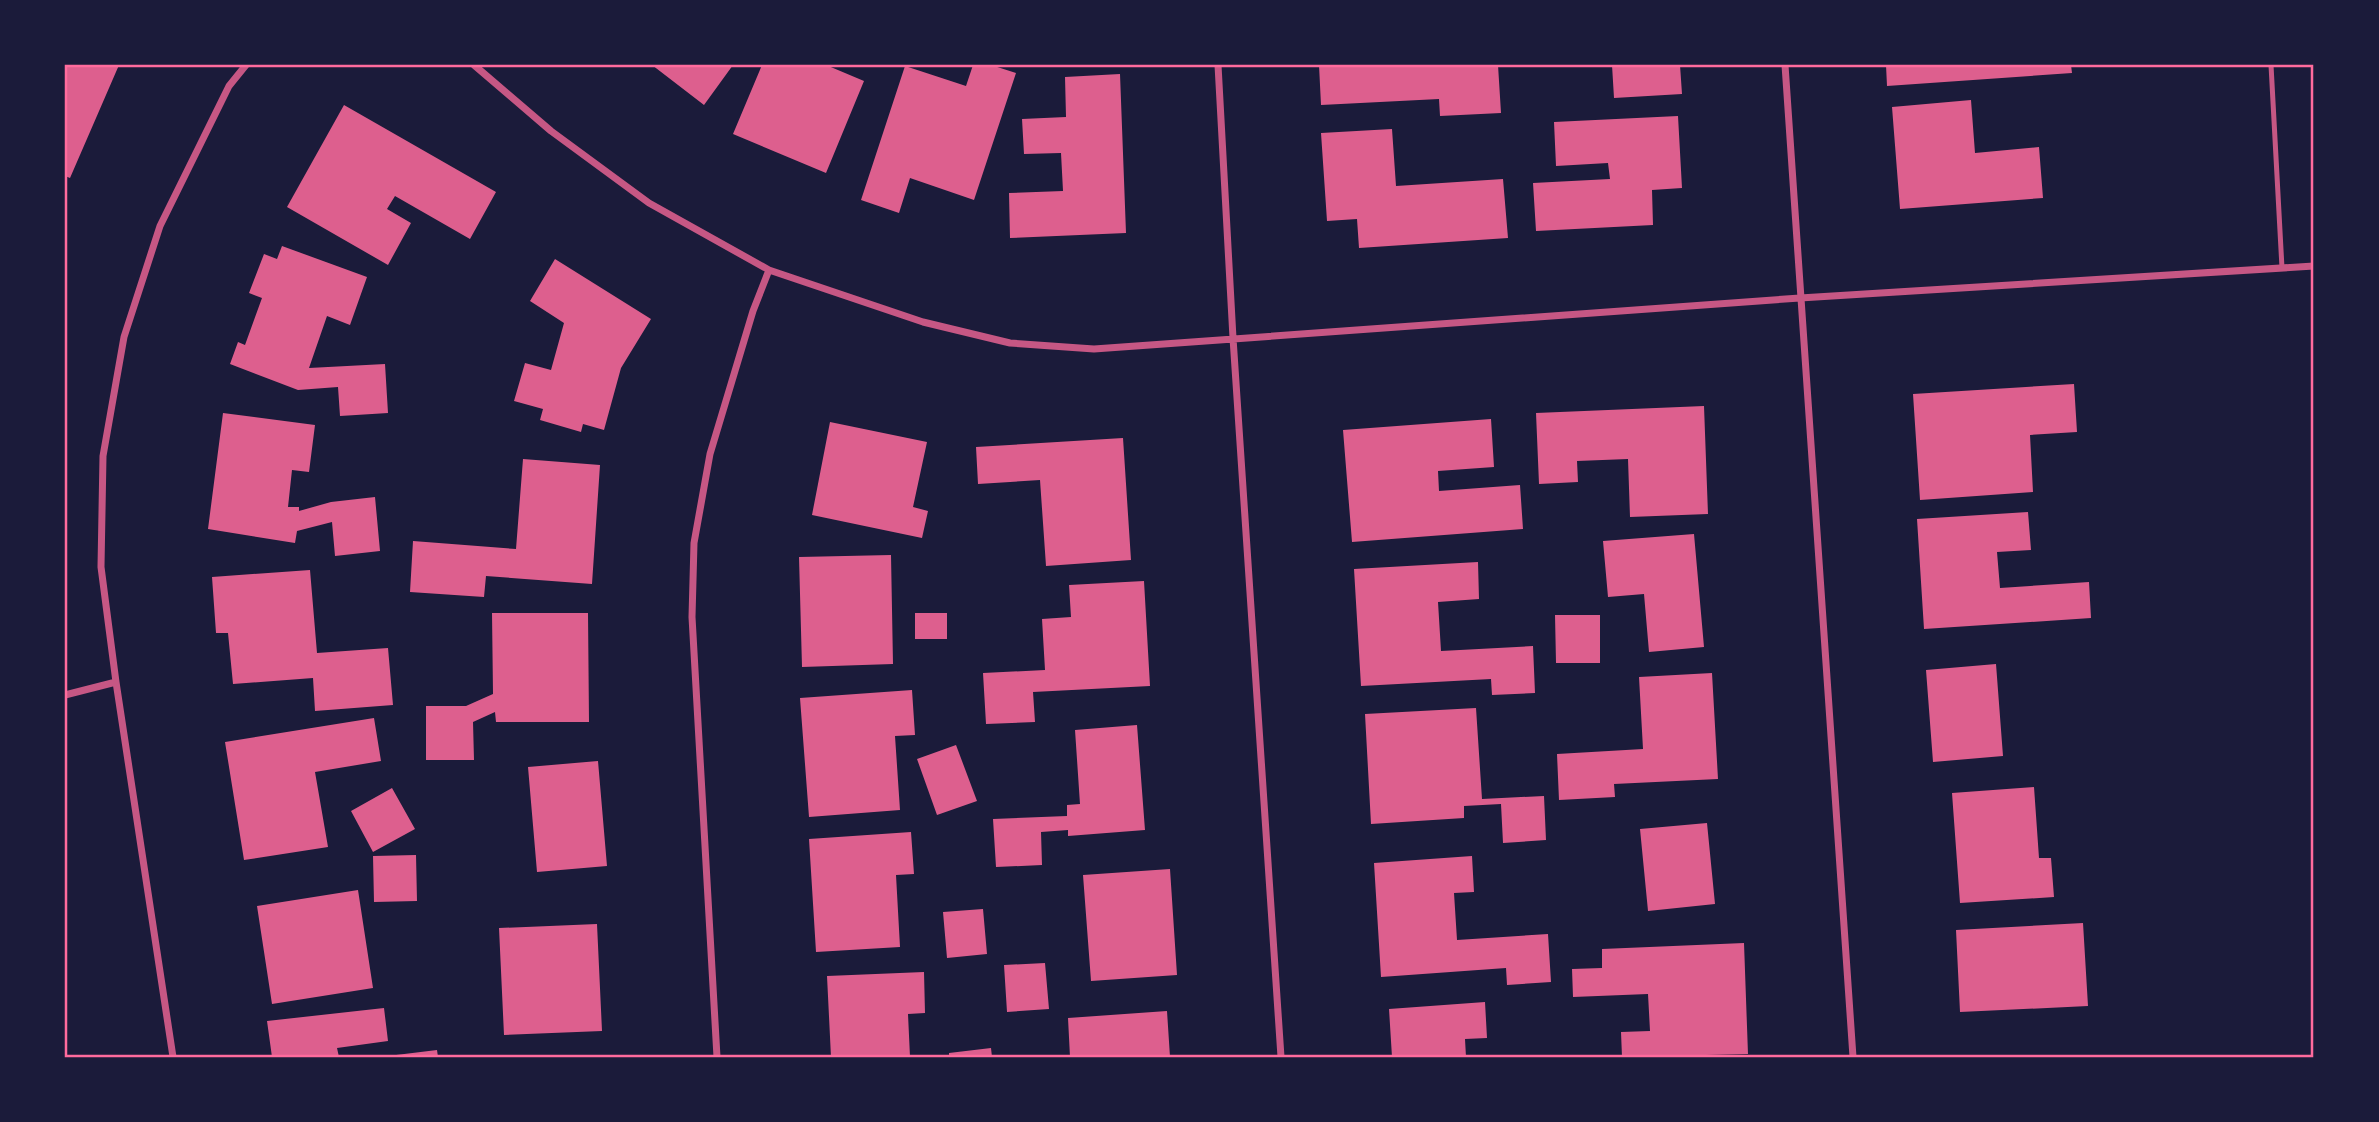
<svg xmlns="http://www.w3.org/2000/svg" width="2379" height="1122" viewBox="0 0 2379 1122" font-family="Overpass,sans-serif">
  <style>
    .building { fill: #dd5f8e }
    .lines { fill: none; stroke-linecap: round; stroke-linejoin: round }
    .service { stroke: #c65784; stroke-width: 5 }
    .minor { stroke: #c65784; stroke-width: 7 }
    .neatline { fill: none; stroke: #ff6b9d; stroke-width: 2.5 }
  </style>
  <rect width="100%" height="100%" fill="#1b1b3a"/>
  <path class="building" d="M65,65H119L70,178L65,176Z
    M652,65H733L704,105Z
    M762,65H826L864,81L826,173L733,134Z
    M973,65H991L1016,73L974,200L910,178L899,213L861,200L905,66L966,86Z
    M1319,65H1498L1501,113L1440,116L1439,99L1321,105Z
    M1612,65H1680L1682,94L1614,98Z
    M1886,65H2071L2072,73L1887,86Z
    M1120,74L1126,233L1010,238L1009,193L1063,191L1061,153L1024,154L1022,119L1066,117L1065,77Z
    M1971,100L1975,153L2039,147L2043,198L1900,209L1892,107Z
    M344,105L496,192L470,239L395,196L387,209L411,223L388,265L287,207Z
    M1678,116L1682,188L1652,190L1653,225L1536,231L1533,183L1610,179L1608,163L1556,166L1554,122Z
    M1392,129L1396,186L1503,179L1508,238L1359,248L1357,219L1327,221L1321,133Z
    M282,246L367,277L350,325L327,316L309,368L385,364L388,413L340,416L338,387L298,390L230,364L238,342L245,345L262,298L249,293L264,254L277,259Z
    M555,259L651,319L621,368L604,430L583,424L581,432L540,420L543,409L514,401L525,363L551,370L564,323L530,301Z
    M2074,384L2077,432L2030,435L2033,492L1920,500L1913,394Z
    M1704,406L1708,514L1630,517L1628,459L1577,461L1578,482L1539,484L1536,413Z
    M223,413L315,425L309,472L292,470L288,507H299V511L331,502L375,497L380,551L335,556L332,522L297,531L295,543L208,529Z
    M1491,419L1494,467L1438,471L1439,491L1520,485L1523,529L1352,542L1343,430Z
    M830,422L927,442L913,507L928,511L922,538L812,515Z
    M1123,438L1131,560L1046,566L1040,480L978,484L976,447Z
    M523,459L600,465L592,584L486,576L484,597L410,592L413,541L516,549Z
    M2028,512L2031,550L1997,552L2000,588L2089,582L2091,618L1924,629L1917,519Z
    M1694,534L1704,647L1649,652L1644,594L1608,597L1603,541Z
    M891,555L893,664L802,667L799,557Z
    M1478,562L1479,599L1438,602L1441,651L1533,646L1535,693L1492,695L1491,679L1361,686L1354,569Z
    M310,570L317,653L388,648L393,705L315,711L313,678L233,684L228,633H216L212,577Z
    M1144,581L1150,686L1033,692L1035,722L986,724L983,673L1045,670L1042,619L1071,617L1069,585Z
    M492,613H588L589,722H496L495,712L473,722L474,760H426V706H466L493,694Z
    M915,613H947V639H915Z
    M1555,615H1600V663H1556Z
    M1996,664L2003,756L1933,762L1926,670Z
    M1712,673L1718,779L1614,784L1615,797L1559,800L1557,754L1643,749L1639,677Z
    M912,690L915,735L895,736L900,810L809,817L800,698Z
    M1476,708L1482,799L1544,796L1546,840L1503,843L1501,804L1464,806V818L1371,824L1365,714Z
    M374,718L381,761L315,772L328,847L244,860L225,742Z
    M1137,725L1145,830L1068,836V830L1041,832L1042,865L996,867L993,819L1067,816V805L1080,804L1075,730Z
    M956,745L977,801L937,815L917,759Z
    M598,761L607,866L537,872L528,767Z
    M2034,787L2039,858H2051L2054,897L1960,903L1952,793Z
    M392,788L415,829L373,852L351,811Z
    M1707,823L1715,904L1648,911L1640,829Z
    M911,832L914,874L896,875L900,947L816,952L809,839Z
    M416,855L417,901L374,902L373,856Z
    M1472,856L1474,892L1454,893L1457,940L1548,934L1551,982L1507,985L1506,968L1381,977L1374,863Z
    M1170,869L1177,975L1091,981L1083,875Z
    M358,890L373,988L272,1004L257,906Z
    M983,909L987,954L947,958L943,912Z
    M2083,923L2088,1006L1960,1012L1956,930Z
    M597,924L602,1031L504,1035L499,928Z
    M1744,943L1748,1054L1622,1057L1621,1032L1650,1031L1648,994L1573,997L1572,969L1602,968V949Z
    M1045,963L1049,1009L1007,1012L1004,965Z
    M924,972L925,1013L908,1014L910,1057H831L827,976Z
    M1485,1002L1487,1038L1465,1039L1466,1057H1392L1389,1009Z
    M384,1008L388,1041L337,1048L339,1057H272L267,1021Z
    M1167,1011L1170,1057H1070L1068,1018Z
    M991,1048L992,1057H949V1053Z
    M437,1050L438,1057H396V1055Z"/>
  <g class="lines">
    <path class="service" d="M2271,65L2282,268"/>
    <path class="minor" d="M474,65L551,131L649,203L769,270L923,322L1010,343L1094,349L1800,298L2314,266
      M1218,65L1233,338L1281,1057
      M1785,65L1853,1057
      M65,695L116,682
      M173,1057L116,682L101,567L103,456L124,337L160,226L229,86L246,65
      M717,1057L692,617L694,543L710,454L753,311L769,270"/>
  </g>
  <rect width="2379" height="1122" fill="none" stroke="#1b1b3a" stroke-width="133"/>
  <rect x="66" y="66" width="2246" height="990" class="neatline"/>
</svg>
